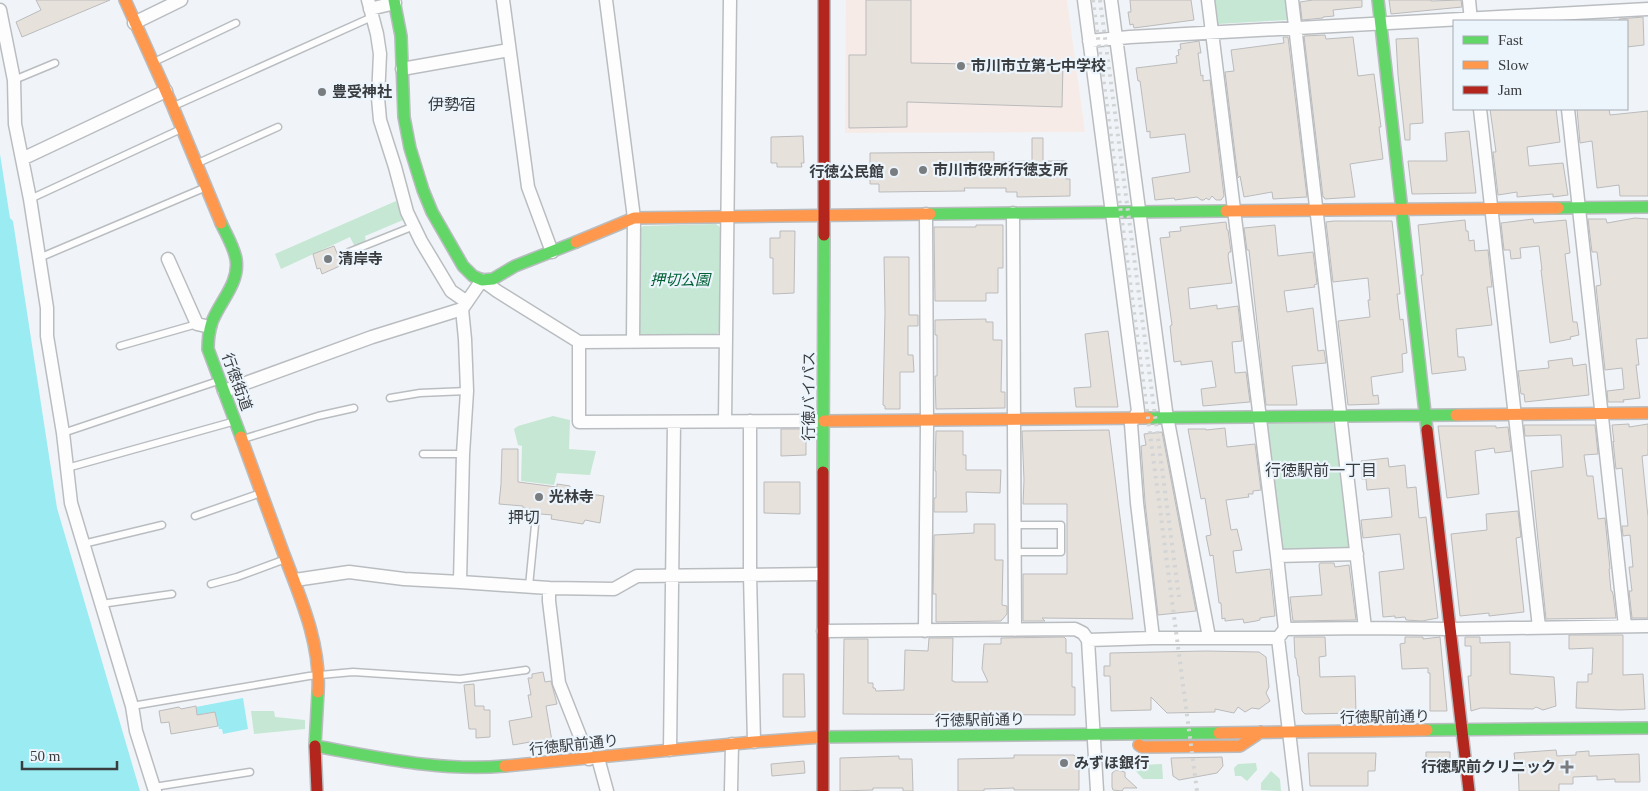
<svg xmlns="http://www.w3.org/2000/svg" width="1648" height="791" viewBox="0 0 1648 791" font-family="'Times New Roman','Noto Sans JP',serif">
  <style>
    .education { fill: #f6ebe6 }
    .green { fill: #c5e7d3 }
    .water { fill: #9aebf2 }
    .building { fill: #e7e1dc; stroke: #bbbbbc }
    .lines { fill: none; stroke-linecap: round; stroke-linejoin: round }
    .lane-casing { stroke: #babdc0; stroke-width: 9 }
    .street-casing { stroke: #babdc0; stroke-width: 15 }
    .fast-casing { stroke: #babdc0; stroke-width: 14 }
    .slow-casing { stroke: #babdc0; stroke-width: 14 }
    .jam-casing { stroke: #babdc0; stroke-width: 14 }
    .lane { stroke: #fdfdfe; stroke-width: 6 }
    .street { stroke: #fdfdfe; stroke-width: 12 }
    .fast { stroke: #63d668; stroke-width: 11 }
    .slow { stroke: #ff974d; stroke-width: 11 }
    .jam { stroke: #b3261e; stroke-width: 11 }
    .rail { stroke: #d2d4d5; stroke-width: 4; stroke-dasharray: 2.5 5; stroke-linecap: butt }
    .poi-dot { fill: #7a7d80; stroke: #ecf4fc; stroke-width: 2 }
    .labels { text-anchor: middle; stroke-width: 4.5; stroke-linejoin: round; paint-order: stroke }
    .poi-label { font-size: 15px; font-weight: bold; fill: #3a3d40; stroke: #ecf4fc; text-anchor: start }
    .park-label { font-size: 15px; font-style: italic; fill: #006034; stroke: #ecf4fc }
    .street-label { font-size: 15px; fill: #3a3d40; stroke: #ecf4fc }
    .neighbourhood-label { font-size: 16px; fill: #3a3d40; stroke: #ecf4fc }
  </style>
  <rect width="100%" height="100%" fill="#f0f4f8"/>
  <path class="education" d="M846,0H1067L1085,132L845,133Z"/>
  <path class="green" d="M1214,0H1286L1288,19L1286,20L1218,24L1216,23Z
    M396,201L403,220L365,236L366,243L355,247L350,237L281,269L275,254Z
    M716,224L721,228L720,330L716,336L642,337L638,331L639,230L643,226Z
    M553,416L570,420L569,449L596,451L590,475L557,473L554,485L521,481L522,446L518,445L514,429L518,426Z
    M1269,423H1332L1337,427L1351,546L1346,551H1285L1280,548L1266,427Z
    M251,711H274L275,717L305,720V729L254,734Z
    M1256,763L1257,770L1247,781L1241,776H1235L1234,768L1238,764Z
    M1162,764L1163,779H1143L1135,770L1140,765Z
    M1271,771L1280,779L1281,791L1261,790V783Z"/>
  <path class="water" d="M0,154L10,218L13,221L57,508L140,791H0Z
    M243,698L248,729L223,734L222,729H219L215,712L202,714L203,718L198,719L196,707Z"/>
  <path class="building" d="M36,0H110L22,37L16,22L41,10Z
    M866,0H911V63L972,64L973,61L1063,63L1062,107L907,102V127L849,128V55H866Z
    M1130,0H1191L1194,20L1134,28L1133,24L1130,25L1128,12H1131Z
    M1313,0H1362V7L1333,10L1334,16L1323,17V18L1302,20L1300,2Z
    M1389,0H1431V1L1461,0L1462,7L1391,14Z
    M1643,17L1644,45L1627,47V21H1619V19Z
    M1325,35L1326,39L1353,37L1358,76L1374,74L1381,127H1379L1383,159L1350,164L1355,197L1325,199L1324,197H1323L1304,36Z
    M1283,37H1288L1307,197L1273,199L1272,192L1244,197L1240,176L1238,178L1225,72L1234,71L1231,50L1284,43Z
    M1418,38L1423,123L1410,124V140H1405L1398,75L1396,39Z
    M1199,41L1201,53H1198L1201,76L1203,75V81L1210,80L1224,196L1221,200H1216L1212,196L1209,200L1206,198L1204,200H1201L1197,197L1175,200L1174,198L1155,200L1152,178L1190,172L1185,134L1150,138V131L1147,132L1140,81H1138L1136,68L1177,63L1176,56L1179,55L1178,50L1181,49L1180,44Z
    M1490,109H1556L1560,142L1527,147L1529,166L1563,163L1568,195L1553,197V194L1517,197V192L1498,195L1493,152H1496Z
    M1577,109H1609L1610,115L1648,111V196H1620L1619,185L1597,188L1592,141L1580,143Z
    M1469,131L1476,193L1412,194L1408,161H1447L1445,133Z
    M803,136L804,163H801L802,167H777V163H771V137Z
    M1032,138H1043V161H1066V179H1070V196L1017,197V192H1006V188H964L965,191L879,192V184H870V153L994,152V162L1032,161Z
    M1635,218L1648,219V338L1636,339L1639,365H1636L1640,398L1623,400L1624,402H1608L1607,391L1624,389L1622,368L1605,370L1596,286L1601,285L1597,252H1592L1588,219H1606L1607,223Z
    M1533,219L1534,223L1566,220L1570,253L1565,254L1573,322H1577L1579,335L1570,337L1571,339L1550,343L1541,270H1542L1539,246L1520,248L1521,258L1511,259L1510,250H1504L1501,223Z
    M1465,220L1466,231H1468L1469,241L1474,240L1475,251L1488,250L1492,287H1487L1492,325L1456,329L1458,357H1464L1466,370L1432,374L1421,275H1423L1418,225Z
    M1334,221H1392L1400,294H1397L1400,320L1403,319L1407,353L1402,354L1403,372L1371,377L1373,396L1378,395L1379,404L1348,405L1338,321L1370,317L1368,300H1370L1368,278L1333,282L1326,222Z
    M1226,222L1227,230H1228L1231,252H1229L1228,256L1232,283L1188,288L1190,309L1217,305V309L1238,306L1242,341L1232,342L1235,373L1246,372L1250,402L1203,406L1201,389L1216,387L1212,361L1181,365V361L1174,362L1170,326L1172,325L1160,238L1170,237L1169,232L1181,231L1180,227Z
    M976,225H1003V268H998V293H986V301H935L934,227H976Z
    M1275,225L1278,256L1313,252L1317,284L1314,285L1315,287L1284,291L1287,312L1313,308L1318,351L1324,350L1326,363L1292,366L1297,405H1266L1249,250H1247L1244,228Z
    M780,231H795L794,293L773,294V258H770V238H780Z
    M334,246L342,265L322,274L320,268L317,269L313,254Z
    M884,257H909V315H918V326H908V355H913L914,372H900V409H885V406L883,405L885,312Z
    M986,319V322H993V340H1002L1001,392H1005V408L936,409L935,376H937V335H935V320Z
    M1108,331L1118,407H1076L1074,388L1091,387L1085,334Z
    M1572,358L1573,366L1586,364L1589,395L1525,402L1524,394H1521L1518,371L1549,368L1548,361Z
    M1629,424V427L1648,424V455L1642,456L1648,517V618H1632L1629,591H1632L1629,567H1633L1630,535L1623,536L1622,526H1628L1622,468L1616,469L1613,441L1614,442L1612,425Z
    M1524,425H1595L1598,454L1584,455L1587,476H1593L1598,519L1605,518L1610,569H1609L1611,591H1612L1613,594L1616,618L1546,619L1531,471L1563,467L1561,435L1525,436Z
    M1438,426H1496V428L1508,427L1511,451L1495,453L1494,448L1475,451L1479,494L1447,498Z
    M1225,428L1227,447L1255,444L1261,490L1253,491V494H1248L1249,497L1226,500L1231,530L1237,529L1242,550L1233,551L1236,573L1270,569L1275,616L1260,618V620L1256,621L1244,623L1243,619L1225,621V618L1222,619L1221,603H1219L1213,555L1210,556L1206,536L1211,535L1205,498L1201,499L1188,429H1206V430Z
    M781,429H806V455L781,456Z
    M1109,430L1133,619L1042,618L1045,621H1023V574H1067V504H1023L1024,480L1022,431Z
    M936,431H963V455H966V470H1001L1000,493L966,492L967,512H934V498H936V471H935Z
    M1162,432L1196,611L1158,615L1145,502L1141,446L1146,445L1144,434Z
    M502,449H518V482L557,487V484L570,486L568,499L589,502L590,494L604,496L600,523L585,520L583,524L551,519L552,515L541,514L537,510L531,512V509L523,508V506L499,504L501,484Z
    M1388,458L1389,467L1405,465L1407,488L1416,487L1419,518L1426,517L1438,618L1422,621L1406,620L1405,617L1395,618V616L1383,617L1379,572L1404,569L1400,534L1363,538L1361,520L1392,517L1389,488L1367,490L1366,479H1362L1361,461Z
    M764,482H800V514L764,513Z
    M1518,511L1521,537L1516,538L1524,612L1489,616V613L1460,616L1451,534L1487,530L1486,514Z
    M974,524H995V560H1003L1002,605L1007,606V614L1001,621L936,622V594H933L934,535L974,533Z
    M1320,563H1334L1335,567L1349,565L1356,620L1293,621L1290,597L1322,595L1319,565Z
    M1569,635H1623V675L1643,674L1645,709L1620,710L1576,708L1577,682H1588V674H1592L1593,648L1569,649Z
    M1064,637L1066,639V653H1072V687H1075V715L843,714L844,639H868V683H873V688H875L876,691L904,690L905,650L928,651L929,638H953L952,681H954V682H988L982,669L984,644H1001V638Z
    M1294,637H1325L1326,656L1319,657L1320,677L1355,676L1356,713L1305,714L1302,711L1299,676H1298L1296,658H1295Z
    M1405,637H1423V639L1440,637L1447,711H1430V673H1428V668L1402,669L1400,644L1405,643Z
    M1465,637H1480V643L1510,642V674L1554,677L1556,706L1543,710L1536,707L1533,709L1481,708L1471,711L1468,676H1471V646H1465Z
    M1206,651L1259,652L1266,657L1269,687L1266,693L1270,701L1259,709L1252,708L1245,712L1238,707L1234,713L1215,709V712L1167,713L1151,697V710L1111,711L1110,676H1104V666H1110V653Z
    M543,672L545,682L551,681L557,704L546,706L552,741L537,744L536,741L513,745L509,721L532,717L528,695H531L528,678H532V674Z
    M783,674H804L805,717H783Z
    M474,684L475,706H484V710H490V737L476,738V729H469L464,685Z
    M196,706L197,715L215,712L218,726L171,734L169,722L161,723L159,711L179,707L181,709Z
    M1556,750L1557,756L1576,755V752L1589,751V756L1639,754L1640,782H1615V779L1597,780V776L1573,777V784H1559V791H1519L1518,762H1515L1514,753Z
    M1426,752H1450V767H1446V772H1431V767H1426Z
    M1308,753H1376L1375,771H1368V786H1310Z
    M1014,755H1074L1079,761V790H1014V788L984,789V791H958V759L1014,758Z
    M899,756V759H912L913,791H903V788H873V790L840,791V758Z
    M1222,757L1223,766L1217,773L1179,780L1173,776L1171,758Z
    M804,761L805,773L772,776L771,764Z
    M1116,770L1125,772V777L1137,788H1124L1122,791L1113,790L1112,787V773Z"/>
  <g class="lines">
    <g class="lane-casing">
      <path id="lane" d="M156,61L236,23
        M14,80L55,63
        M174,106L372,17
        M198,163L278,127
        M30,199L179,130
        M349,252L414,226
        M39,258L204,188
        M120,346L197,324
        M390,398L420,393L467,391
        M63,433L218,381
        M243,439L318,416L354,408
        M423,454H463
        M67,468L232,422
        M195,516L258,494
        M83,544L162,525
        M1014,552H1061V525H1014
        M211,584L237,577L283,560
        M529,586L536,515
        M101,604L172,594
        M132,706L309,676L353,672L460,679L526,670
        M154,787L250,772"/>
    </g>
    <g class="street-casing">
      <path id="street" d="M368,0L377,34L380,54L378,98L380,120L395,167L407,212L421,241L451,291L467,302
        M503,0L528,187L552,252
        M606,0L634,218L633,341
        M1084,0L1138,411L1131,424L1137,503L1153,638
        M1111,0L1166,411L1209,637
        M1208,0L1277,556L1285,629L1278,638
        M1292,0L1365,628
        M1469,0L1471,21
        M370,9L395,3
        M0,10L14,80L15,124L30,199L47,308V336L63,433L71,503L132,706L136,731L155,791
        M134,23L181,0
        M1089,41L1130,37L1648,9
        M402,69L509,50
        M1480,109L1539,627
        M1568,109L1625,626
        M22,159L166,91
        M1013,213L1015,630
        M168,259L197,324L210,327
        M462,309L465,339L467,391L463,454L460,582L549,588V601L559,683L589,759
        M579,342L726,341
        M224,391L372,337L462,309L482,280L497,291L579,342V422L824,421
        M725,421L730,0
        M750,421V575L754,742
        M1277,556L1357,554
        M295,580L349,572L404,579L460,582
        M549,588L614,589L637,576L822,574
        M1285,629L1365,628L1451,629L1648,626
        M823,631L1075,629L1083,633L1088,640
        M925,631L927,425L926,214
        M670,750L674,422
        M598,758L607,791
        M731,791L732,744
        M1097,791L1088,640L1153,638H1278L1296,791"/>
    </g>
    <g class="fast-casing">
      <path id="fast" d="M394,0L401,36L404,117L410,148L423,190L432,212L463,266L473,276L482,280L493,279L515,266L576,242
        M1378,0L1427,430
        M1558,208L1648,207
        M930,214L1226,211
        M221,223C226,234 234,247 236,259C240,283 220,301 212,322C209,331 208,340 208,349L241,437
        M1148,418L1456,415
        M823,472L824,235
        M318,692L315,746C377,757 441,772 505,766
        M1427,730L1648,728
        M822,737L1219,733"/>
    </g>
    <g class="slow-casing">
      <path id="slow" d="M125,0L173,107L221,223
        M1226,211L1558,208
        M576,242L634,218L930,214
        M1456,415L1648,413
        M824,421L1148,418
        M241,437C255,476 269,514 283,552C300,597 321,643 318,692
        M1219,733L1427,730
        M1139,745L1142,747L1240,746L1261,732
        M505,766L754,742L822,737"/>
    </g>
    <g class="jam-casing">
      <path id="jam" d="M824,235V0
        M1427,430L1469,791
        M315,746L317,791
        M823,791V472"/>
    </g>
    <use href="#lane" class="lane"/>
    <use href="#street" class="street"/>
    <use href="#fast" class="fast"/>
    <use href="#slow" class="slow"/>
    <use href="#jam" class="jam"/>
    <path class="rail" d="M1093,0L1197,791
      M1100,0L1179,597"/>
  </g>
  <g class="poi-dot">
    <circle cx="961" cy="66" r="5"/>
    <circle cx="322" cy="92" r="5"/>
    <circle cx="923" cy="170" r="5"/>
    <circle cx="894" cy="172" r="5"/>
    <circle cx="328" cy="259" r="5"/>
    <circle cx="539" cy="497" r="5"/>
    <circle cx="1064" cy="763" r="5"/>
    <path d="M1564.5 759.5h5v5h5v5h-5v5h-5v-5h-5v-5h5z"/>
  </g>
  <g class="labels">
    <g class="poi-label">
      <text x="971" y="71">市川市立第七中学校</text>
      <text x="332" y="97">豊受神社</text>
      <text x="933" y="175">市川市役所行徳支所</text>
      <text x="884" y="177" text-anchor="end">行徳公民館</text>
      <text x="338" y="264">清岸寺</text>
      <text x="549" y="502">光林寺</text>
      <text x="1074" y="768">みずほ銀行</text>
      <text x="1556" y="772" text-anchor="end">行徳駅前クリニック</text>
    </g>
    <g class="park-label">
      <text x="680" y="285">押切公園</text>
    </g>
    <g class="street-label">
      <text transform="translate(237 382) rotate(70)" y="5">行徳街道</text>
      <text transform="translate(809 396) rotate(-90)" y="5">行徳バイパス</text>
      <text transform="translate(1385 717) rotate(-1)" y="5">行徳駅前通り</text>
      <text transform="translate(980 720) rotate(-1)" y="5">行徳駅前通り</text>
      <text transform="translate(574 745) rotate(-6)" y="5">行徳駅前通り</text>
    </g>
    <g class="neighbourhood-label">
      <text x="452" y="110">伊勢宿</text>
      <text x="1321" y="476">行徳駅前一丁目</text>
      <text x="524" y="523">押切</text>
    </g>
  </g>
  <rect x="1453" y="20" width="175" height="90" fill="#ecf4fc" stroke="#a5abb1"/>
  <rect x="1463" y="36" width="25" height="8" fill="#63d668" stroke="#a5abb1"/>
  <text x="1498" y="45" font-size="15" fill="#3a3d40">Fast</text>
  <rect x="1463" y="61" width="25" height="8" fill="#ff974d" stroke="#a5abb1"/>
  <text x="1498" y="70" font-size="15" fill="#3a3d40">Slow</text>
  <rect x="1463" y="86" width="25" height="8" fill="#b3261e" stroke="#a5abb1"/>
  <text x="1498" y="95" font-size="15" fill="#3a3d40">Jam</text>
  <path d="M22 761v8h95v-8" fill="none" stroke="#3a3d40" stroke-width="2.5"/>
  <text x="30" y="761" font-size="15" fill="#3a3d40" stroke="#ecf4fc" stroke-width="4" paint-order="stroke">50 m</text>
</svg>
